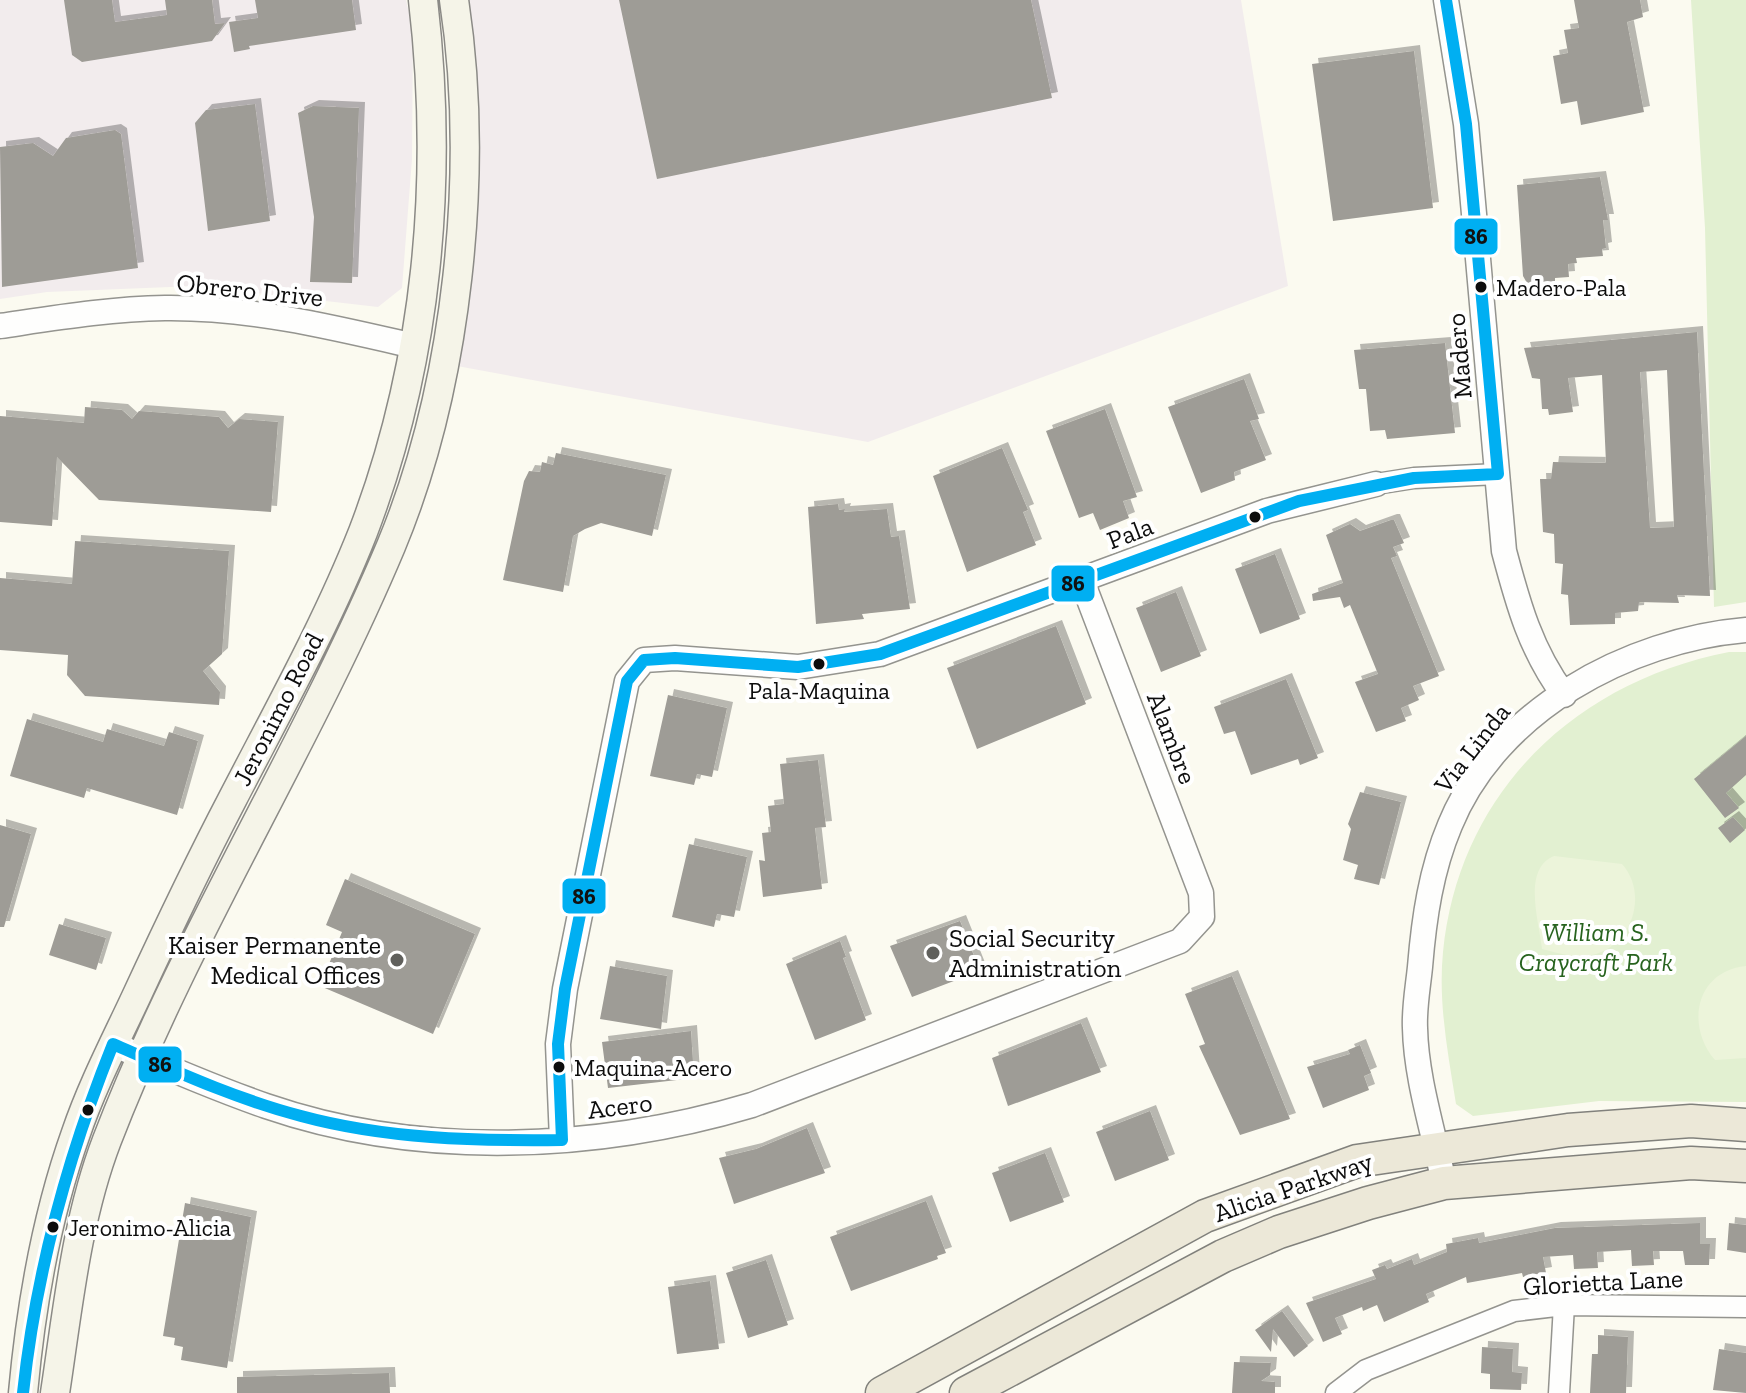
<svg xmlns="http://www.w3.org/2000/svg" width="1746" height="1393" viewBox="0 0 1746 1393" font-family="'Zilla Slab',serif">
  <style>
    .industrial { fill: #f2eced }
    .green { fill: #e2f0d1 }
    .pitch { fill: #ecf4da }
    .building { fill: #9e9c96; fill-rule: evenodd; filter: url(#shadow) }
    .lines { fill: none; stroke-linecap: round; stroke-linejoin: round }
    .minor-casing { stroke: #94948f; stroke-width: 23 }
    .tertiary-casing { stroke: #94948f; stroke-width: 27 }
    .secondary-casing { stroke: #8b8a86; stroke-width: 31 }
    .primary-casing { stroke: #81817c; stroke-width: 35 }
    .minor { stroke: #fefefd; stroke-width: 20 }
    .tertiary { stroke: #fefefd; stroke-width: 24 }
    .secondary { stroke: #f5f4e8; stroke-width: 28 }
    .primary { stroke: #ece8d8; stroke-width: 32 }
    .bus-1-casing { stroke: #fff; stroke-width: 18 }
    .bus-1 { stroke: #00aff2; stroke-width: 12 }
    .bus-dot { fill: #0d0d0d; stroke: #fff; stroke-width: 3 }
    .poi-dot { fill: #60605c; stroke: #fff; stroke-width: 3 }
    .labels { text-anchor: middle; stroke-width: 8; stroke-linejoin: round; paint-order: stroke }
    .bus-label { font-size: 24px; fill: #0d0d0d; stroke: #fff; text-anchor: start }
    .street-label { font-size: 26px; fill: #0d0d0d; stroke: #fff }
    .park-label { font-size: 26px; font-style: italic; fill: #27631e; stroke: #fff }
    .poi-label { font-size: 26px; fill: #0d0d0d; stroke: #fff; text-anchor: start }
    .line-badge { stroke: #fff; stroke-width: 3 }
    .pale-badge-label { font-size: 22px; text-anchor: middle; font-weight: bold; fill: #111 }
  </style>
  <defs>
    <filter id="shadow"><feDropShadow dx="6" dy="-6" stdDeviation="0" flood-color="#0004"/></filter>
  </defs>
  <rect width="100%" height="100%" fill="#fbfaf0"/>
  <path class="industrial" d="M0,0H406L413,30L412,159L402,288L378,307L195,286L47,292L0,299Z
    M468,0H1241L1288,286L868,442L457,366L474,263L479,110Z"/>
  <path class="green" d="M1691,0H1746V602L1714,607L1705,228Z
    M1729,652H1746V1102L1599,1101L1473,1116L1456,1104C1448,1053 1438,1003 1443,952C1459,792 1575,682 1729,652Z"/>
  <path class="pitch" d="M1554,856L1622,864C1649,894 1632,946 1592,955C1575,959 1559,953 1542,949C1539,921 1522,869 1554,856Z
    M1746,966V1058L1715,1060C1685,1025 1696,971 1746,966Z"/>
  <path class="building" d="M64,0H112L115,22L167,15L165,0H212L215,24L225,23L212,41L82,62L72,55Z
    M255,0H352L356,30L249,46L250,49L234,52L229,22L258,18Z
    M619,0H1031L1052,98L657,179Z
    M1574,0H1640L1643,17L1627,22L1644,112L1581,125L1577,101L1561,104L1553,56L1568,53L1564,30L1579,28Z
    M1414,51L1433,208L1333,221L1312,64Z
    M255,104L270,221L208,231L195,123L206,110Z
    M313,106L359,108L352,283L310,282L314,217L298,113Z
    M115,130L121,134L138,268L2,287L0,147L33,143L53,156L66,138Z
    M1600,177L1608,220H1603L1606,248L1602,249L1603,256L1576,258L1577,263L1568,264L1569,277L1555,278V282L1527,283L1523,276L1517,185Z
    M1697,332L1710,596L1677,595L1679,603L1639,602L1638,611L1615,613V624L1570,625L1568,595L1561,594L1563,564L1555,563L1554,534L1543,532L1540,479H1551L1553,462L1606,463L1602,375L1568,378L1573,412L1549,415L1548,409H1542L1540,379L1532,378L1524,348ZM1667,370L1674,527L1650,528L1640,372Z
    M1445,343L1455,433L1387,439L1385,430L1370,431L1366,389H1359L1354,350Z
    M1244,379L1259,419L1250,421L1266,460L1234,472L1235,480L1201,493L1168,407Z
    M85,407L122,410L132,419L139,411L219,417L228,428L239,419L278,422L271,512L99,500L57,457L52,526L0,522V416L84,423Z
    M1105,409L1137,497L1123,501L1129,518L1100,530L1093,513L1079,518L1046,431Z
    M1002,448L1028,510L1023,512L1036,545L967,572L933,476Z
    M556,453L666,475L652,536L601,523L585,529L573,536L563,592L503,580L524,481L529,471L540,472L542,462L553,465Z
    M838,504L839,510L845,509L844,512L887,509L891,537L899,536L910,609L862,614L864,619L816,624L808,507Z
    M1391,520H1394L1404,543L1393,547L1397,556L1391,558L1439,676L1413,686L1419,700L1401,708L1406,721L1376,732L1355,682L1378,674L1350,605L1344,608L1340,597L1313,601L1312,594L1343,583L1326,535L1350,524L1360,531Z
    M75,541L229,551L222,654L203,671L220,692L219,705L85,696L67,675L68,655L0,650V578L72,584Z
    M1275,554L1300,619L1260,634L1235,569Z
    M1176,592L1201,656L1161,672L1136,608Z
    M1056,626L1086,704L977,749L947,668Z
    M1286,679L1318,758L1300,765L1298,759L1251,775L1235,731L1224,734L1214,707Z
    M668,695L727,708L712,777L697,774L694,785L650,776Z
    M27,719L103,742L107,729L164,746L169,732L198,741L177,815L87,788L84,798L10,776Z
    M1746,736V775L1726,793L1739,808L1725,818L1694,779Z
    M818,760L826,827L815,828L822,889L763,897L759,860L765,861L762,833L771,832L768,806L784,804L780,764Z
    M1360,792L1401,802L1379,885L1354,879L1358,865L1343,860L1351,829L1348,824Z
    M1733,817L1745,830L1730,843L1718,828Z
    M0,825L31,834L4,927H0Z
    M689,844L747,857L734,917L717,914L714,927L672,917Z
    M345,879L475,934L433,1034L320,986L342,932L326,925Z
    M960,921L980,971L912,997L890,946Z
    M59,924L106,938L96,970L49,955Z
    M840,941L846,957L843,958L866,1020L815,1040L786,964Z
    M610,966L667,976L661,1029L600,1019Z
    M1232,976L1290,1119L1240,1135L1199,1046L1205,1044L1185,994Z
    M1081,1023L1101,1072L1008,1106L992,1058Z
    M691,1031L694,1078L608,1088L602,1042Z
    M1360,1045L1371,1073L1364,1076L1369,1090L1323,1108L1307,1067L1350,1054L1348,1050Z
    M1150,1111L1169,1160L1115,1181L1096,1132Z
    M807,1128L825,1173L734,1204L719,1158L756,1149Z
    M1045,1153L1064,1202L1010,1222L992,1173Z
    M926,1201L946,1253L937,1256L938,1259L851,1291L830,1237Z
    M185,1203L251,1217L227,1368L181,1360L183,1347L174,1345L175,1338L163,1336Z
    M1700,1223V1244H1710L1709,1265H1685L1683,1251H1653L1654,1265L1632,1266L1631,1250L1597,1252L1598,1268L1574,1269L1573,1255L1543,1257L1546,1273L1523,1277L1522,1273L1467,1283L1466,1277L1426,1294L1429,1302L1384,1322L1377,1305L1363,1311L1362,1307L1335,1318L1342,1334L1323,1342L1306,1303L1376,1279L1372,1270L1385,1265L1387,1269L1412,1259L1414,1265L1447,1252L1446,1244L1478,1238L1479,1243L1555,1228Z
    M1729,1223L1746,1225V1253L1727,1250Z
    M766,1260L788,1325L748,1338L726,1273Z
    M710,1281L719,1349L677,1354L668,1287Z
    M1282,1311L1308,1346L1294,1357L1273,1329L1271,1352L1255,1330Z
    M1598,1335L1628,1337L1626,1393H1590L1592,1354H1598Z
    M1482,1347L1513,1349L1512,1372L1522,1373L1521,1390L1490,1389V1374L1481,1373Z
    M1719,1349L1746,1353V1393L1713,1390Z
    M1234,1362L1271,1363L1270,1375L1261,1381L1275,1382V1393H1232Z
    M389,1373L390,1393H237V1377Z"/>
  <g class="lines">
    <g class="minor-casing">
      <path id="minor" d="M1376,484L1414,478L1498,474
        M1336,1393L1366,1370L1514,1311L1564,1305L1746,1307
        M1559,1393L1564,1305"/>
    </g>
    <g class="tertiary-casing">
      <path id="tertiary" d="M1446,0L1466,124L1504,551C1518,604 1531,651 1564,695
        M0,326C55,318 109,309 165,308C249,307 332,327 414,346
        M113,1044C163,1066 214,1088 266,1106C420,1159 597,1151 752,1105L1180,941L1202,917L1201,893L1082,581
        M562,1140L558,1044L565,989L627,681L644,660L675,658L798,667L880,654L1267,511L1376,484
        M1444,1183C1434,1133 1416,1079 1415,1028C1414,1008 1418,987 1420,967C1424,918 1431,870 1450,825C1497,710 1628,640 1746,630"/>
    </g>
    <g class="secondary-casing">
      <path id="secondary" d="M23,1393C31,1305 46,1217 76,1133C92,1086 115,1042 136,997C167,930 199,863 233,798C278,711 327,623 363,532C428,362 444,179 423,0
        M55,1393C68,1308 76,1221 107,1140C186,935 306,748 391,546C458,385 480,171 454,0"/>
    </g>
    <g class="primary-casing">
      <path id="primary" d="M882,1393L1205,1216L1357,1161L1568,1130L1691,1121L1746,1125
        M966,1393L1223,1256L1279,1232L1368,1203L1444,1183L1691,1163L1746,1166"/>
    </g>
    <use href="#minor" class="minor"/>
    <use href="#tertiary" class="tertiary"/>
    <use href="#secondary" class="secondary"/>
    <use href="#primary" class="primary"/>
    <g class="bus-1-casing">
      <path id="bus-1" d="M1446,0L1466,124L1498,474
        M644,660L675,658L798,667L880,654L1299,501L1414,478L1498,474
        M562,1140L558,1044L565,989L627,681L644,660
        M23,1393C36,1271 67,1158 113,1044C175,1071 236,1099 301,1116C386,1139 475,1141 562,1140"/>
    </g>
    <use href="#bus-1" class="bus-1"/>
  </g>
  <g class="bus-dot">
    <circle cx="1481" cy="287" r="7"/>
    <circle cx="1255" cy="517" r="7"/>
    <circle cx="819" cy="664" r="7"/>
    <circle cx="559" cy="1067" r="7"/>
    <circle cx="88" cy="1110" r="7"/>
    <circle cx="53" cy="1227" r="7"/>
  </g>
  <g class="poi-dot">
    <circle cx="933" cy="953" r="8"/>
    <circle cx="397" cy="960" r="8"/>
  </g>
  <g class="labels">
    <g class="bus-label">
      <text x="1496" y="296">Madero-Pala</text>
      <text x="819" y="699" text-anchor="middle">Pala-Maquina</text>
      <text x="574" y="1076">Maquina-Acero</text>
      <text x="68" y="1236">Jeronimo-Alicia</text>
    </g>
    <g class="street-label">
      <text transform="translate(250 290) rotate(6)" y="9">Obrero Drive</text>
      <text transform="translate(1459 356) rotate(-95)" y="9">Madero</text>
      <text transform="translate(1130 533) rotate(-21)" y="9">Pala</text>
      <text transform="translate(278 709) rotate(-63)" y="9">Jeronimo Road</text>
      <text transform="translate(1172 738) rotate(69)" y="9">Alambre</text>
      <text transform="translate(1472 748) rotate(-52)" y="9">Via Linda</text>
      <text transform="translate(620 1106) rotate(-7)" y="9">Acero</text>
      <text transform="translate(1293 1187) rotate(-19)" y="9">Alicia Parkway</text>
      <text transform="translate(1603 1282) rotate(-3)" y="9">Glorietta Lane</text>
    </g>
    <g class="park-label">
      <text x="1596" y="941">William S.<tspan x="1596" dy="30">Craycraft Park</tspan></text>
    </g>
    <g class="poi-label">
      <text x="949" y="947">Social Security<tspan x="949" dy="30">Administration</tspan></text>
      <text x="381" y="954" text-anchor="end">Kaiser Permanente<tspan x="381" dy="30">Medical Offices</tspan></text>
    </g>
  </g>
  <g class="line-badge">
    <rect x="1453" y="217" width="46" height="39" rx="8" fill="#00aff2"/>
    <rect x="1050" y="564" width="46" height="39" rx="8" fill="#00aff2"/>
    <rect x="561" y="877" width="46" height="38" rx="8" fill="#00aff2"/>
    <rect x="137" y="1045" width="46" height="39" rx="8" fill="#00aff2"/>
  </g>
  <g class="pale-badge-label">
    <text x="1476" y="244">86</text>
    <text x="1073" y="591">86</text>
    <text x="584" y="904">86</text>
    <text x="160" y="1072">86</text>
  </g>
</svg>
